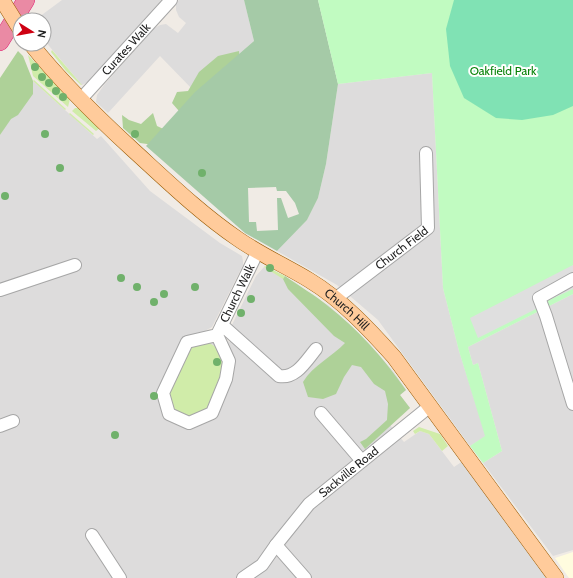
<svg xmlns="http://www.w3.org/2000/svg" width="573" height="578" viewBox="0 0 573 578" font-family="Cabin,sans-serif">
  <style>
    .residential { fill: #dddcdc }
    .education { fill: #fffcdf }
    .grass { fill: #d0eca9 }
    .forest { fill: #aed198 }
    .cemetery { fill: #a5caa7; fill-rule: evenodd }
    .park { fill: #c1fbc1 }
    .pitch { fill: #80e2b4 }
    .parking { fill: #dfdfdf }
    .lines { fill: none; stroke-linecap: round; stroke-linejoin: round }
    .minor-casing { stroke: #a6a6a6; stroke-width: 14 }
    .major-casing { stroke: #9a5a00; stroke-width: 16 }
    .highway-casing { stroke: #e11f72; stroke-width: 18 }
    .minor { stroke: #fff; stroke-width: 12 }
    .major { stroke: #ffcb9b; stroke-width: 15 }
    .highway { stroke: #ea8aa4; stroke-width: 17 }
    .major-bridge-casing { stroke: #9a5a00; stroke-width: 16; stroke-linecap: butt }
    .major-bridge { stroke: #ffcb9b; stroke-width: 15 }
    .tree { fill: #70b16b }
    .labels { text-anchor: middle; stroke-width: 4; stroke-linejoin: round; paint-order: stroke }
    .street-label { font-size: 12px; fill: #1f1f1f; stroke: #fff }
    .park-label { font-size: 12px; fill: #088208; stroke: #fff }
  </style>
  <rect width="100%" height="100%" fill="#f0ebe5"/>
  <path class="residential" d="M62,0H162L99,72L93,75L88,82L82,85L44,40V20H37L39,17Z
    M179,0H244L254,41L195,92L160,56L108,113L96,102L97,95L104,85L153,29L160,25L166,24L178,33L186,23L179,17L176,10V3Z
    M432,73L443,288L459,351L486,436L470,446L378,320L337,285L277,251L307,220L318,198L326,164L338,84Z
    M33,81L97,139L101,136L150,191L220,243L242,256L243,261V265L212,327L205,331L230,342L227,335L256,276L264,267L328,305L350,325L371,346L393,371L406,390L400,395L410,408L390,425L404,442L420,431L429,434L454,467L463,461L546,578H0V135Z
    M573,294V550L553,556L483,463L502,451L478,363L473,365L468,347Z"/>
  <path class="education" d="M573,552V578H569L555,558Z"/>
  <path class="grass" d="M52,50L82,85H81L66,71L51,52Z
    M28,55L70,99L68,107L33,76Z
    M34,80L66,109L65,110L33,81Z
    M75,108H79L100,128L96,131L72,111Z
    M70,113L94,134L93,135L69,114Z
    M265,266L285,276L283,279L264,267Z
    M206,341L219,349L225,369L206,412L192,418L172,408L168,390L189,345Z
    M419,427L440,434L448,446L442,451L429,434L420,431L415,434L413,431Z"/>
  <path class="forest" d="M18,51L23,56L33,81V94L18,115L11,119L0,135V78Z
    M239,51L240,69L161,146L140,143L123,128L122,115L129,120L141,124L153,113L157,126L172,133L185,118L172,103L177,92L188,91L199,72L218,56Z
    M285,276C299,286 315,295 328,306C358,329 384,359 406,390L400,395L410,408L365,449L360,442L366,439L387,420L388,404L385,391L374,384L361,367L352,365L344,377L336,394L323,399L308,397L303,382C313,365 332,357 345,343L334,336L288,289L283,279Z"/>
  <path class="cemetery" d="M244,0H318L338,84L326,164L318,198L307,220L277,251L245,233L146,146L195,92L254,41ZM276,187L277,191H286L295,203L299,214L288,218L281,198H277L278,230L257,231L256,222H249L248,188Z"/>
  <path class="park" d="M318,0H573V294L468,347L473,365L478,363L502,451L483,463L470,446L485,436L459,351L443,288L432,73L338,84Z"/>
  <path class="pitch" d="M454,0H573V106L553,115L522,120L496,118L464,98L450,66L446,29Z"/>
  <path class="parking" d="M573,265V289L547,301L548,303L478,338L470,318Z"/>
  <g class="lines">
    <g class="minor-casing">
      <g id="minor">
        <path id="s1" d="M81,99L171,0"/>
        <path d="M573,279L539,298L546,316L573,404"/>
        <path d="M0,290L75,265"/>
        <path id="s2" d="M335,299L428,228L426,153"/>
        <path d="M222,325L279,376C296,379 306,361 316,349"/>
        <path id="s3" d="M217,335L187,342L163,393L169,414L189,423L212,413L226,379L229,361L217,335L258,251"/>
        <path d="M321,413L362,461"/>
        <path d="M0,426L13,421"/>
        <path d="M92,535L120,578"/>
        <path d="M276,545L305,578"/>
        <path id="s4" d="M243,578L262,565L276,545L309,504L429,407"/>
      </g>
    </g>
    <g class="major-casing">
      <g id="major">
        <path id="s5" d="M31,44C61,82 96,116 132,149C166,180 200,213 238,239C261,255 286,266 309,280C342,300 369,329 394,357L556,578"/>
      </g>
    </g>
    <g class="highway-casing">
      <path id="highway" d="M0,42L26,0"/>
    </g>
    <use href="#minor" class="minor"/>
    <use href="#major" class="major"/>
    <use href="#highway" class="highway"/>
    <g class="major-bridge-casing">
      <path id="major-bridge" d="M2,0L20,29"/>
    </g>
    <use href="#major-bridge" class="major-bridge"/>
  </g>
  <g class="tree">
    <circle cx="35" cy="67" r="4"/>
    <circle cx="42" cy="77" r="4"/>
    <circle cx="49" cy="83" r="4"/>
    <circle cx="56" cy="91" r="4"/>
    <circle cx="63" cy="97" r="4"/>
    <circle cx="45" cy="134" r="4"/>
    <circle cx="135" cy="134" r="4"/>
    <circle cx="60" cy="168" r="4"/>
    <circle cx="202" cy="173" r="4"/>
    <circle cx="5" cy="196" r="4"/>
    <circle cx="270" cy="268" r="4"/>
    <circle cx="121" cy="278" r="4"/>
    <circle cx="137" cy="287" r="4"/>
    <circle cx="195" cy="287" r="4"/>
    <circle cx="164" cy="294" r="4"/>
    <circle cx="251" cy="299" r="4"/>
    <circle cx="154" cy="302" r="4"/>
    <circle cx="241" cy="313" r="4"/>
    <circle cx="217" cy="362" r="4"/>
    <circle cx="154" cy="396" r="4"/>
    <circle cx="115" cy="435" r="4"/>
  </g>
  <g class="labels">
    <g class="street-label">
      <text dy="4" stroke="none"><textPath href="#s1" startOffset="67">Curates Walk</textPath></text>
      <text dy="4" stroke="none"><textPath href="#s2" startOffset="84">Church Field</textPath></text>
      <text dy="4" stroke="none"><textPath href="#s3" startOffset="286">Church Walk</textPath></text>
      <text dy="4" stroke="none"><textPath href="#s5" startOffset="415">Church Hill</textPath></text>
      <text dy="4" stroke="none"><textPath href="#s4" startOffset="151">Sackville Road</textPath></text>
    </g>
    <g class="park-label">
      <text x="503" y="75">Oakfield Park</text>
    </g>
  </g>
  <g transform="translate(32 32) rotate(101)"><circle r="19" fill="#ffffff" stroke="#a5a5a5"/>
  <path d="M0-3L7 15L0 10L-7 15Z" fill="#ce0012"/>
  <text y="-6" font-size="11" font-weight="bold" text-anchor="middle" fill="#1f1f1f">N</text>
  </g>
</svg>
